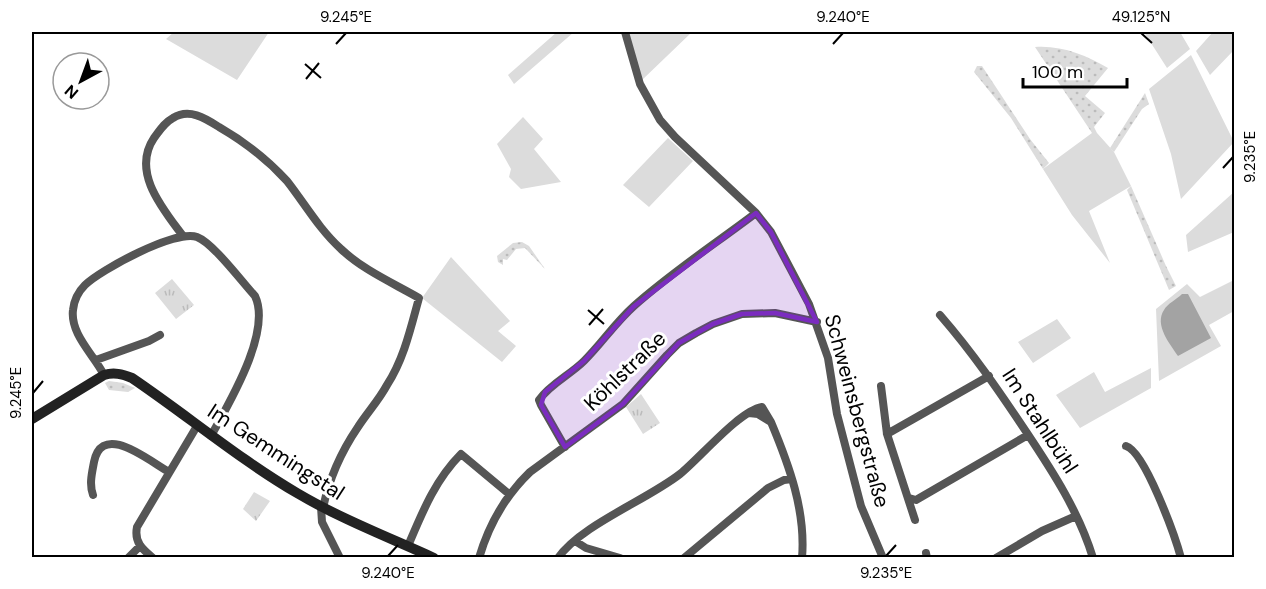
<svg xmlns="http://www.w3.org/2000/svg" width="1266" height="589" viewBox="0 0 1266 589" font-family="'DM Sans',sans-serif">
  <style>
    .grass { fill: url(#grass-dots) }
    .park { fill: url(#park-tufts) }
    .garden { fill: #dcdcdc }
    .water { fill: #a3a3a3 }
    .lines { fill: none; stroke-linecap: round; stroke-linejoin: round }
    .street { stroke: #555; stroke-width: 8 }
    .secondary { stroke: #222; stroke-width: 10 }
    .marked { fill: #7b2cbf; fill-opacity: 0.2; stroke: #7b2cbf; stroke-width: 4.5; stroke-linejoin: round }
    .ticks { fill: none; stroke: #000; stroke-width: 2 }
    .labels { text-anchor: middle; stroke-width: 6; stroke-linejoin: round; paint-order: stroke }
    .street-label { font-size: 21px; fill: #000; stroke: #fff }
    .neatline { fill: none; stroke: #000; stroke-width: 2 }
    .ticks-label { font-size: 15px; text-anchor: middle; fill: #000 }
  </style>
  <defs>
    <pattern id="grass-dots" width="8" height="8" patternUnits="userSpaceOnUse" patternTransform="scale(1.5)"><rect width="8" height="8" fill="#dcdcdc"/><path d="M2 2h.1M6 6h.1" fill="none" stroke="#bbb" stroke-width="1.8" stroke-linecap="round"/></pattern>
    <pattern id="park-tufts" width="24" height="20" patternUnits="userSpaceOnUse" patternTransform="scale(1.5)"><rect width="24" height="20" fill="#dcdcdc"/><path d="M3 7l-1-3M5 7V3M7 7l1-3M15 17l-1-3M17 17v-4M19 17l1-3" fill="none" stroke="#bbb"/></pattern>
  </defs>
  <rect width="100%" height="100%" fill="#fff"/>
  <path class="grass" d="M1035,47C1061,45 1086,55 1108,68L1085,96L1105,113L1094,127L1097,133H1092Z
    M977,66H982L1030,139L1049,163L1043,169L1011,118L974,72Z
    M1145,93L1149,104L1142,109L1114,152L1110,148Z
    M1131,186L1166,266L1176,286L1169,290L1127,190Z
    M522,242L529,246L545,269L525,248L516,249L507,260L503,259V265L498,262L497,256L513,243Z
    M109,381L123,383L135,388L128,392L109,390L105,383Z"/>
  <path class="park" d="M172,279L194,305L176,319L155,293Z
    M641,394L660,423L643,434L626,407Z
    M254,492L270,501L256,521L243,509Z"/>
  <path class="garden" d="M174,32H269L237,80L166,39Z
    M557,32H574L514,84L508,75Z
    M628,32H692L641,81Z
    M1144,32H1180L1190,49L1167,68Z
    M1213,32H1234V50L1210,75L1196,51Z
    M1191,55L1234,142L1181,199L1171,154L1149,89Z
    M523,117L543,139L534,149L561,182L521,189L509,177L511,169L497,144Z
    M1092,133H1097L1114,152L1131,186L1089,211L1110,263L1072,215L1043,169Z
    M668,138L693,161L649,207L623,185Z
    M1234,192V232L1188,252L1186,235Z
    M451,257L510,321L498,331L516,346L502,362L422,298Z
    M1234,280V311L1209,325L1221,346L1159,381L1156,309L1187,284L1200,297Z
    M1057,319L1071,338L1033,363L1018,342Z
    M1151,368V388L1080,428L1056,395L1094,372L1105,392Z"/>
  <path class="water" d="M1182,294H1188L1211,338L1178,356C1170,344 1154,325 1164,310C1167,304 1177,299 1182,294Z"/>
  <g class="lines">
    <path class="street" d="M625,32L640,84L660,120L675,137L756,213L771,232L809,304L828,358L837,414L861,506L883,558
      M183,236C163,209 131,172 154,138C160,130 164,123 173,118C189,108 205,118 219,127C245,142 267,159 287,181C305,204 319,229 341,249C363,270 393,283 419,298C411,327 404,359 387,385C379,400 367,413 358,427C341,452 329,479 323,508
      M940,315C973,353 999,391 1027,433C1053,472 1079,512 1093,558
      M96,360L149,341L160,335
      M104,375C94,355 70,334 73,310C74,300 78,292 85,285C100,270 176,229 197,237C213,243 242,282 255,296C272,332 229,403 211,436
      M881,386L887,434L915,520
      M771,422C789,465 806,511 802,558
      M887,434L989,376
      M1126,446C1145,452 1175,536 1181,558
      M565,447L541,405L539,400C550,384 570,375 584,361C602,343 615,323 634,306C672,272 715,244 756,213
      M93,495C89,484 92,473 94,462C102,421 149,461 169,472
      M909,498L916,500L1028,435
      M321,507L322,522L340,558
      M575,541L586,548L620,558
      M408,546C422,513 435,480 461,454L509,494
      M926,553L927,558
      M128,558L140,546
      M153,558C142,549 134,542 137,527L197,426
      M479,558C489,524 505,496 530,472L623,404L667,355L679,343L696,333L713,324L742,314L775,313L817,322
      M558,558C581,525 647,500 680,474C700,458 739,411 762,407L771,422L758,414L749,413
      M684,558L768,488L784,480L792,479
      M996,558L1042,531L1076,516"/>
    <path class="secondary" d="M32,419L104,375C114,372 122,374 132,378C188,416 239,459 297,493C341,519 388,537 434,558"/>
  </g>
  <path class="marked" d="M756,213L771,232L817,322L775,313L742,314L713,324L679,343L623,404L565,447L541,405L545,392L584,361L633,307Z"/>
  <path class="ticks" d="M1141,33L1152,43M336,44L346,33M833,44L843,33M305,64L321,78M306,79L319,63M1223,168L1233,157M588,310L604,324M589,325L603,309M33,393L43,381M388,556L398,545M886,556L896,545"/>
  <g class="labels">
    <g class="street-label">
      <text transform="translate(625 371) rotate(-44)" y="7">Köhlstraße</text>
      <text transform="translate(857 411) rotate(75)" y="7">Schweinsbergstraße</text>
      <text transform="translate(1040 421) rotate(57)" y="7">Im Stahlbühl</text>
      <text transform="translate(276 452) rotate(33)" y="7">Im Gemmingstal</text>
    </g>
  </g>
  <rect width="1266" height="589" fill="none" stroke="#ffffff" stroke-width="66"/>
  <g transform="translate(81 81) rotate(221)"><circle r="28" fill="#ffffff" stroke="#999999" stroke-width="1.5"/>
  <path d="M0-4.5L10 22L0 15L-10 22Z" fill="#000000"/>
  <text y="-9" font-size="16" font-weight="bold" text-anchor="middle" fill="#000000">N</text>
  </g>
  <path d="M1023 78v9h104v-9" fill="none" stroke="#000000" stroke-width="3"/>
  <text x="1032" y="78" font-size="18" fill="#000000" stroke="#ffffff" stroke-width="4.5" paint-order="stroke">100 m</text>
  <rect x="33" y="33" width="1200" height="523" class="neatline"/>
  <g class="ticks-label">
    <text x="346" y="22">9.245°E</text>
    <text x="843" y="22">9.240°E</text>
    <text x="1141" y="22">49.125°N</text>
    <text transform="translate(1250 157) rotate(-90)" y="5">9.235°E</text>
    <text transform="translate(16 393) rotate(-90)" y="5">9.245°E</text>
    <text x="388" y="578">9.240°E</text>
    <text x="886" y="578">9.235°E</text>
  </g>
</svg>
